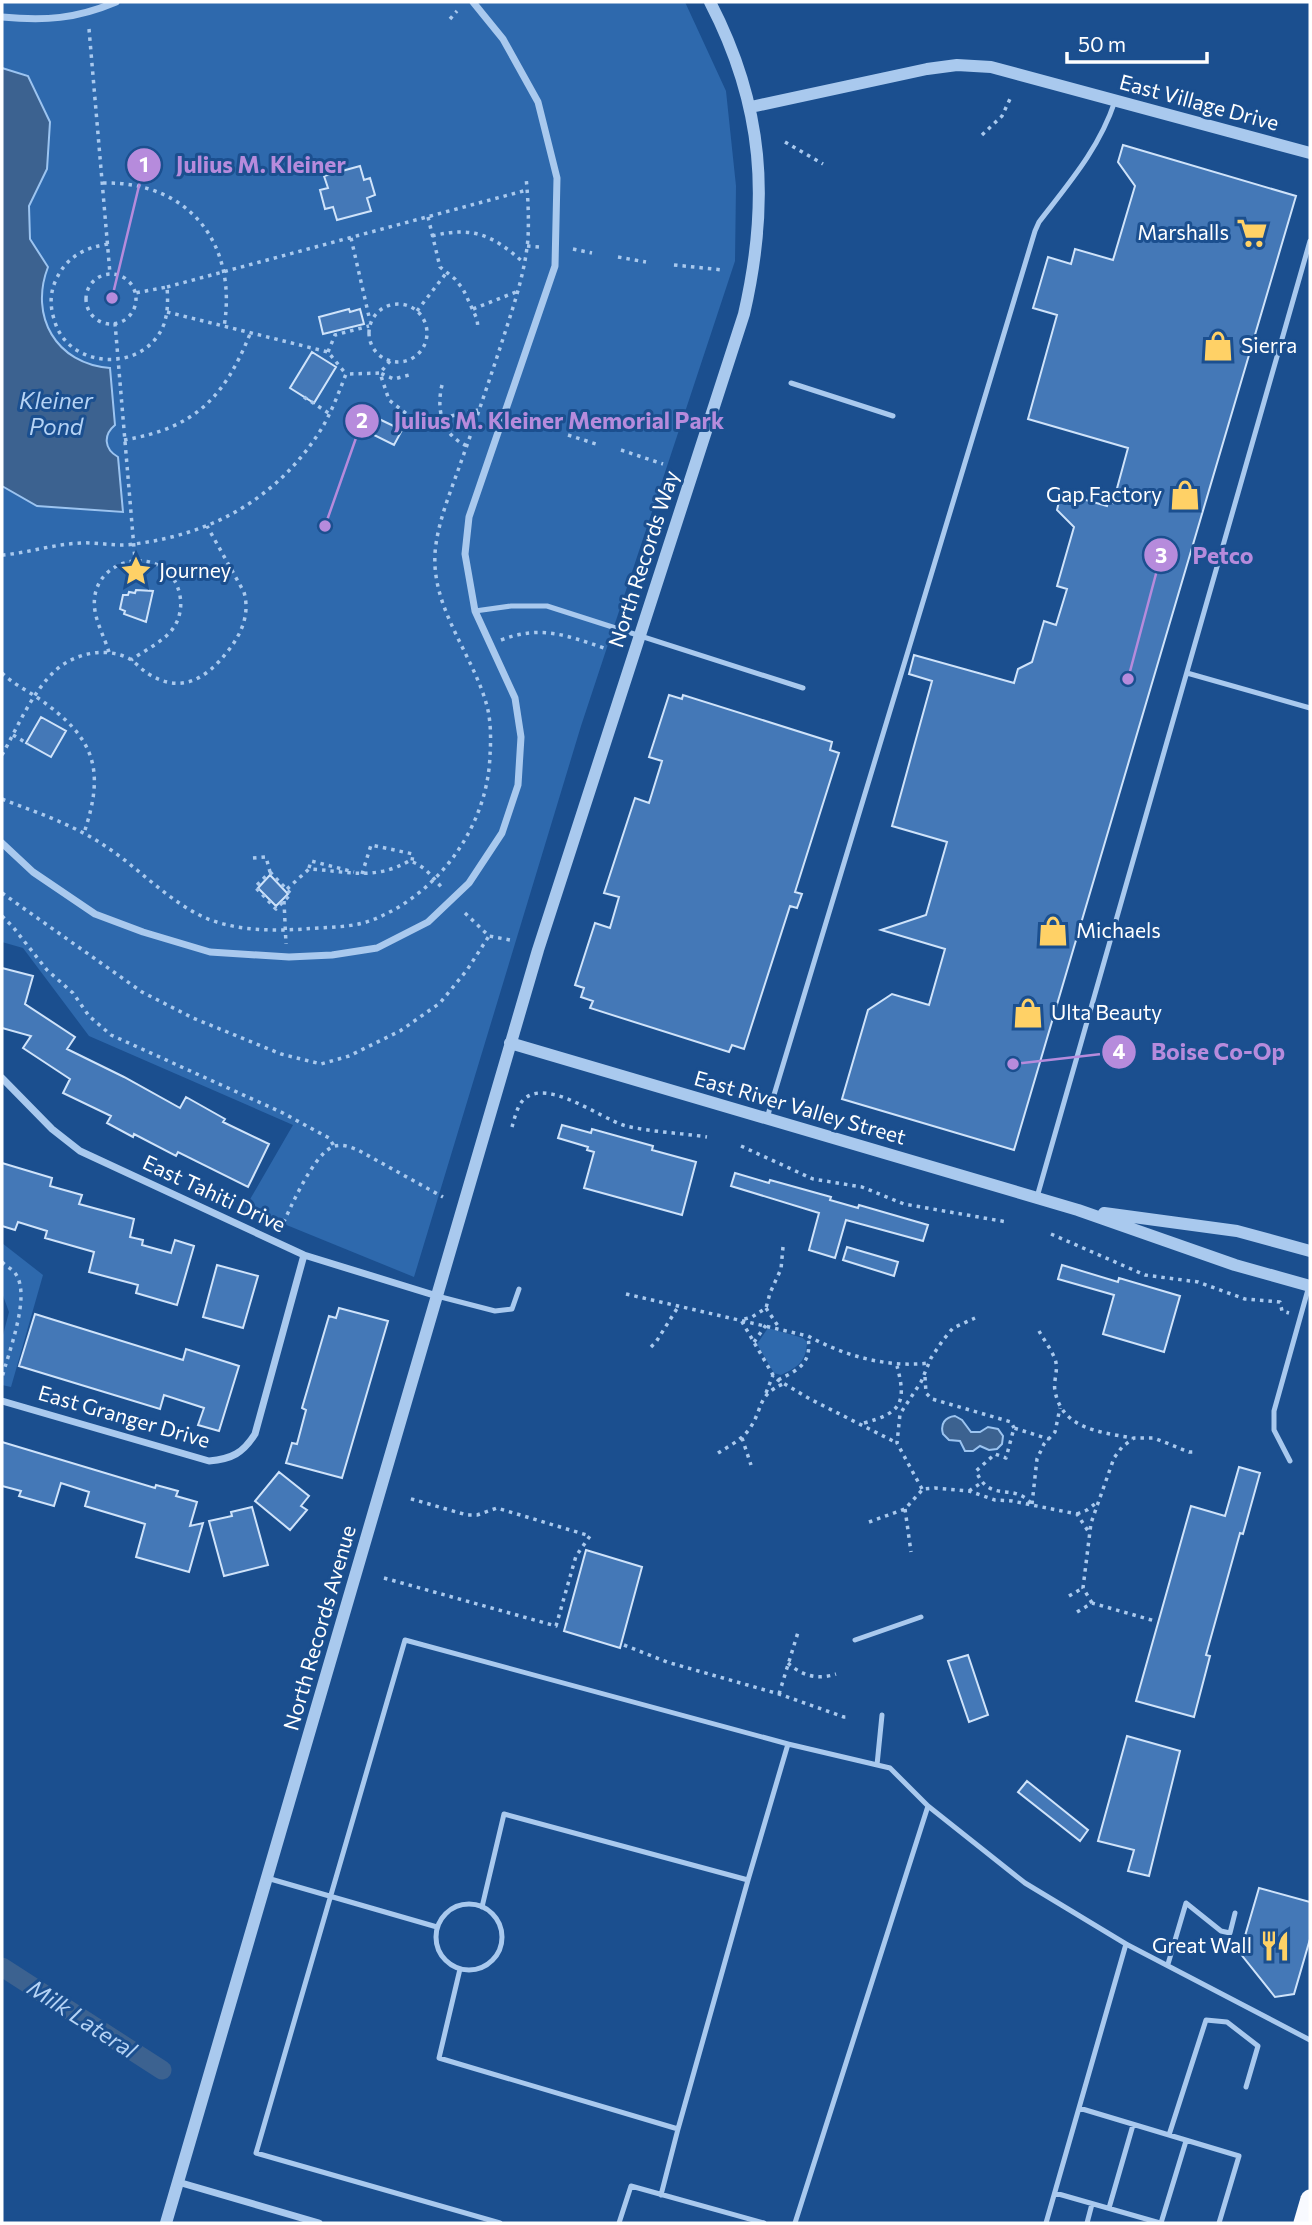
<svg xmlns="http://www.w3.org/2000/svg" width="1312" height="2225" viewBox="0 0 1312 2225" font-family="Commissioner,sans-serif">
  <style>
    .green { fill: #2e69ad }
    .water { fill: #3c6290; stroke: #9cc4f0; stroke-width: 2 }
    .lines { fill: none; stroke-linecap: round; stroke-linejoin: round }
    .canal { stroke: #3c6290; stroke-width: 19 }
    .building { fill: #4478b7; stroke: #cfe3fa; stroke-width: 2 }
    .path { stroke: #a9c9ee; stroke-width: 3.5; stroke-dasharray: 3.5 5; stroke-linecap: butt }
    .service { stroke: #a9c9ee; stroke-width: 5 }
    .minor { stroke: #a9c9ee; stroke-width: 7 }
    .tertiary { stroke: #a9c9ee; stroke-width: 12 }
    .trunk { stroke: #f8faff; stroke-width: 19 }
    .labels { text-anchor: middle; stroke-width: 6; stroke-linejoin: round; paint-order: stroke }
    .street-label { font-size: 21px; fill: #fff; stroke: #1b4f8f }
    .poi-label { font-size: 21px; fill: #fff; stroke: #1b4f8f; text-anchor: start }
    .water-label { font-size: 23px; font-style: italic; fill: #b5d3f5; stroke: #1b4f8f }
    .leader { fill: none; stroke: #b68bdc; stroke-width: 2.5 }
    .callout-dot { fill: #b68bdc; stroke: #1b4f8f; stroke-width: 2.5 }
    .mark-label { font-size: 21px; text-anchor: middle; font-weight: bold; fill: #fff }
    .callout-label { font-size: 23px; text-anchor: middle; font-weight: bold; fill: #b68bdc; stroke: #1b4f8f; stroke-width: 6; stroke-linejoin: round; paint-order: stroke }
  </style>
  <rect width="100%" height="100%" fill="#1b4f8f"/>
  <path class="green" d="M2,2H685L726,91L736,186L735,261L581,726L414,1277L245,1208L293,1125L89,1036L23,948L2,942Z
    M2,1243L43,1275L11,1387L2,1385V1339L9,1312L2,1293Z
    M768,1328L803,1338L807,1342C806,1362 798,1367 781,1375L774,1373L757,1344Z"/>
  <path class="water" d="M2,68L28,76L50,122L47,169L29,206L30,239L48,267C29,316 56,364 110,368L115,425C103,435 104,449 118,457L123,512L37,506L2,486Z
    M955,1416L962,1420L971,1432H980L988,1427L998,1429L1003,1436L1002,1444L997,1449L989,1450L980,1446L973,1451H965L960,1441L949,1440L943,1434C940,1424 945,1417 955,1416Z"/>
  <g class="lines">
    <path class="canal" d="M2,1967L162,2070"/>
  </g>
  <path class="building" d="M1123,145L1296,196L1014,1150L842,1099L868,1010L892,994L929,1005L945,949L881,930L926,915L947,842L892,826L932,681L909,674L914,655L1014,683L1018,669L1032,662L1044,621L1056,625L1067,589L1057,586L1074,527L1057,510L1061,493L1107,506L1108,502L1113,503L1128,448L1028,419L1057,315L1033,308L1048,257L1071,264L1075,249L1113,260L1135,186L1118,162Z
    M360,166L364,180L370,178L375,195L367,198L371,211L337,220L333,207L325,209L320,190L328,188L324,176Z
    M349,309L350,312L360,309L364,324L323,334L319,317Z
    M312,352L336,367L314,403L290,388Z
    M379,419L402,430L394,445L372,434Z
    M136,590L153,591L146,622L124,614L125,611L120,609L123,595H128L129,592L135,593Z
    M669,695L682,699L683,695L832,742L830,750L839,753L795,892L802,894L797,908L790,906L744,1049L732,1045L729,1052L590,1008L593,1001L581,997L584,988L575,985L595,923L610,928L619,897L604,893L635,798L649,803L662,761L649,757Z
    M41,717L66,731L51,757L26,743Z
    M270,875L288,894L276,906L258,888Z
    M2,968L33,976L25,1004L75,1037L67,1049L124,1077L180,1108L186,1097L225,1119L223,1122L269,1144L248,1187L178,1152L176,1156L134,1134L133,1137L107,1123L111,1116L63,1093L70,1079L23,1048L31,1036L2,1028Z
    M562,1125L591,1133L592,1129L653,1146L652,1150L696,1162L682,1215L584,1188L594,1152L587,1150L588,1147L558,1138Z
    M2,1163L52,1178L50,1186L82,1195L79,1204L134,1219L130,1237L143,1240L142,1245L171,1253L175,1240L194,1246L177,1305L136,1293L138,1285L89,1272L94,1252L45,1238L47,1231L18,1222L15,1230L2,1226Z
    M735,1173L769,1183L770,1180L831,1197L830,1200L858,1208L859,1205L928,1225L923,1241L846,1220L835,1258L809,1250L819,1213L731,1186Z
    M847,1247L898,1262L894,1276L843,1260Z
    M217,1265L258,1276L243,1328L203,1317Z
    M1062,1265L1118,1282L1119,1278L1180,1296L1164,1352L1103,1334L1114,1295L1058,1279Z
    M339,1308L388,1321L342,1478L286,1463L292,1443L297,1444L306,1410L302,1408L329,1316L336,1318Z
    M35,1314L183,1360L186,1349L239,1366L219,1431L198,1425L204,1408L164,1395L160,1409L19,1366Z
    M2,1442L155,1488L156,1485L178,1491L176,1496L197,1502L190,1526L203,1523L189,1572L136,1557L145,1524L85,1506L89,1492L61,1483L54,1506L19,1496L21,1491L2,1486Z
    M1239,1467L1260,1473L1243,1534L1240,1533L1206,1655L1210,1656L1194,1717L1136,1701L1191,1506L1225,1516Z
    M279,1472L309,1496L301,1506L307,1510L290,1530L255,1501Z
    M252,1507L268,1565L224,1576L209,1521L232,1516L231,1512Z
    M586,1550L642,1567L620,1648L564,1631Z
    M968,1655L988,1715L969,1722L948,1661Z
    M1127,1736L1180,1751L1149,1876L1128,1871L1134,1850L1098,1841Z
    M1027,1781L1088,1830L1080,1841L1018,1792Z
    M1259,1888L1310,1902V1939L1294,1994L1275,1997L1240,1953Z"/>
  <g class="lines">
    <path class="path" d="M450,19L457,11
      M89,29L110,274
      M982,135L1002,116L1010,99
      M785,142L823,164
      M103,183C189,181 238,244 224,327
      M428,217L440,267L455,279L463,289L477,319L478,328
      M432,236C473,226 493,235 524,263
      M351,238L370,321
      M108,244C83,248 65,258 55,282C50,294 50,306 54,319C67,370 145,374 164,324C168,312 168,300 167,287L135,293
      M527,246L540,247
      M573,249L592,253
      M618,257L646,262
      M674,265L723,270
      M86 299a25 25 0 1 1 50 0a25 25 0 1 1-50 0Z
      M167,287L527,190
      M369 333a29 29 0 1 1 58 0a29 29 0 1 1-58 0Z
      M473,309L516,292
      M417,311L447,272
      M167,312L328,352L346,374
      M115,323L135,560
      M328,352L335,335L369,326
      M390,361L380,373L394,379L413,374
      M442,385C436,410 442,435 467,446
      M304,397L330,414
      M524,421L542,427
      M568,435L596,444
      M124,440C195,428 224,398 250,334
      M621,450L663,464
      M2,555C28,553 54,544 81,543C99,542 117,547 134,544C214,534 279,497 322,428C332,411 339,392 346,374L380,373L389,400L412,418L429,421L478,410
      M501,640C540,625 566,635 604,648
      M109,652C105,639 97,624 95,611C86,555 170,540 180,596C182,606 180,618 174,627C165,641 145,650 131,660
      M2,673C12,683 26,690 38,698C94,737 106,768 84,833
      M13,735L28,744
      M2,755C19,725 38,677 69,661C88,651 111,649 130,659C136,663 141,669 147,673C181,695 206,679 228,651C242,633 250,614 244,592L207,526
      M2,799C38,813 75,825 108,848C141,870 170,903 208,919C239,931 272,931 305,929C328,927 356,928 377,918C441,891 488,824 490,755C491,740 491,721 487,706C472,651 427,604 436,544C440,516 452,488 461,462C475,423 488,384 501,345C512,310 525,275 528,238C529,218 528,197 526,177
      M253,858L266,857L270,872
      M309,868L311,861L354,872
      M270,872L291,894L276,909L255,887Z
      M362,874L371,845L413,854L412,861
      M287,889L309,869C346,871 374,881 409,861C425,865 433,878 444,890
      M2,893L142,992L193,1018L281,1054L321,1064L349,1056L400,1031L440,1003L467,970L489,936
      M284,901L286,944
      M465,913L489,936L510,940
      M2,916L13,927L47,970L73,993L89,1016L111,1035L281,1112L329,1138L334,1146
      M512,1127C514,1120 516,1112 519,1106C538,1070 600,1119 626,1126C652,1132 680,1133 707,1137
      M741,1146L813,1179L862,1187L904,1204L1007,1222
      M280,1230C290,1209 312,1157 332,1147C341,1143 350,1147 358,1150L443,1197
      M1051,1234L1145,1275L1198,1282L1245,1299L1280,1302L1282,1311L1289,1313
      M783,1247L781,1269L770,1293L766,1308L752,1317L741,1320L773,1375L778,1380L810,1399L897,1443
      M2,1262C6,1266 12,1269 15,1273C32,1295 8,1353 2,1378
      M626,1294L808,1336C845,1356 887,1368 929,1363
      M766,1308L780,1329
      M1039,1331C1044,1340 1051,1349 1055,1359C1059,1370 1053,1380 1055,1391C1062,1429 1100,1432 1132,1438
      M754,1342L766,1325
      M651,1347L656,1342L678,1307
      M925,1377L926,1393L932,1399L1011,1422L1014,1428
      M778,1380C800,1369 812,1363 808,1336
      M766,1393L773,1375
      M864,1423C901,1413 907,1403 897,1366
      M742,1438L751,1465
      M718,1453C729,1446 742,1440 750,1428C763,1409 757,1395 783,1384
      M922,1489L897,1443L900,1414L921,1382L931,1358L943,1340L953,1328L975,1318
      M969,1491L981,1483
      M1031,1503C1012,1482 990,1504 976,1471L995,1454L1006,1458L1014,1428L1049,1439
      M1032,1504L1037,1459L1044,1444L1055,1432L1060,1408
      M905,1509L911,1552
      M1077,1514L1087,1510L1096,1503
      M869,1522L905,1509L923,1489L935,1488L969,1491L995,1500L1012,1501L1077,1514L1090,1534
      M384,1578L556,1626L576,1556L590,1536L497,1508L477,1515H467L408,1498
      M1069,1596L1083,1588
      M1092,1603L1083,1588L1091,1523L1114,1458L1122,1447L1134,1438H1154L1189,1452H1194
      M1077,1612L1092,1603L1155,1621
      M624,1645L667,1662L779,1694L844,1717H850
      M788,1663C802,1676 818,1680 836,1674
      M779,1694L799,1629"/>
    <path class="service" d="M791,383L893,416
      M475,611L511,606H547L803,688
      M1187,673L1310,708
      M767,1118L1035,231L1039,222C1069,183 1099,149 1115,101
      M1037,1197L1310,241
      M437,1296L495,1311L512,1309L519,1289
      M1290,1461L1274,1430V1411L1309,1286
      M855,1640L921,1617
      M877,1765L882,1715
      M928,1806L1025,1883L1126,1944L1046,2223
      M267,1878L437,1927
      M748,1880L788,1744
      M436 1937a33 33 0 1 1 66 0a33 33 0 1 1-66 0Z
      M1126,1944L1310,2040
      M1168,1964L1186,1903L1221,1931L1230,1933L1235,1913
      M460,1969L439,2058L678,2129L748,1880L504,1814L482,1907
      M1079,2108L1239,2156L1219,2223
      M1169,2135L1206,2020L1227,2022L1258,2046L1246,2087
      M1055,2193L1160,2223
      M661,2195L678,2129
      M1109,2208L1133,2125
      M500,2223L256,2153L405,1640L788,1744L890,1768L928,1806L795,2223
      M619,2223L631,2186L764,2223
      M1087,2223L1092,2204
      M1161,2223L1186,2141"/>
    <path class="minor" d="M2,17C45,21 76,19 116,2
      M2,843L33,872L95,914L143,932L210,952L289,957L332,955L377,948L428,922L469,883L502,833L518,785L521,737L515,698L475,611L465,554L469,517L555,266L557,178L538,102L503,39L473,2
      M2,1078L52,1129L80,1151L304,1255L437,1296
      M2,1401L209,1461C232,1459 243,1453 255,1434L304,1255
      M178,2182L319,2223"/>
    <path class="tertiary" d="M751,107L927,69L957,65L991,67L1310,153
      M510,1043L1078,1210L1235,1265L1310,1286
      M1104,1213L1237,1231L1310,1251
      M166,2223L538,950L744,314C770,201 764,106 710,2"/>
    <path class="trunk" d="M1303,2223L1310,2199"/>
  </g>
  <defs>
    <g id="supermarket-bare" transform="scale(2.415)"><path d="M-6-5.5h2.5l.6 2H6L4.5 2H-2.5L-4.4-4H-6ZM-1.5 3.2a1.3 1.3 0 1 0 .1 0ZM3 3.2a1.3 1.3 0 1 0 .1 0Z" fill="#ffd166" stroke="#1b4f8f" stroke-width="2.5" paint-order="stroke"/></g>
    <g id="shop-bare" transform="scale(2.415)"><path d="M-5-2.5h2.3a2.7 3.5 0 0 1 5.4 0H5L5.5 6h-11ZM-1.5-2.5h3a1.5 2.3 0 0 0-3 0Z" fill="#ffd166" stroke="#1b4f8f" stroke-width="2.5" paint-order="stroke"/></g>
    <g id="sight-bare" transform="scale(2.415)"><path d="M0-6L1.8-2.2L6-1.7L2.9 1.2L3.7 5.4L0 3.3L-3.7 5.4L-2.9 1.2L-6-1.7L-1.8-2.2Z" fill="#ffd166" stroke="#1b4f8f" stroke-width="2.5" paint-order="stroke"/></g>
    <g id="restaurant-bare" transform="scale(2.415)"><path d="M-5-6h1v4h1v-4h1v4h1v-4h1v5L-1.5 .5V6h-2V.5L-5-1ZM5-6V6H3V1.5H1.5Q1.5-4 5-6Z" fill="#ffd166" stroke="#1b4f8f" stroke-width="2.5" paint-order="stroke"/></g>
  </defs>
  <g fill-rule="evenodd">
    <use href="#supermarket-bare" x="1252" y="233"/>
    <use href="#shop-bare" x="1218" y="346"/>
    <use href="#shop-bare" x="1185" y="495"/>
    <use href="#sight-bare" x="136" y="571"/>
    <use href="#shop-bare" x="1053" y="931"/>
    <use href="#shop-bare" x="1028" y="1013"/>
    <use href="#restaurant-bare" x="1275" y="1946"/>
  </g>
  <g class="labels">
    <g class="street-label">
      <text transform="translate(1199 103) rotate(15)" y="7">East Village Drive</text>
      <text transform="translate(644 559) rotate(-72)" y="7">North Records Way</text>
      <text transform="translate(800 1108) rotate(16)" y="7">East River Valley Street</text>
      <text transform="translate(214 1194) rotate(25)" y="7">East Tahiti Drive</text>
      <text transform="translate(124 1417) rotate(16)" y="7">East Granger Drive</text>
      <text transform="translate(320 1628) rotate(-74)" y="7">North Records Avenue</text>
    </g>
    <g class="poi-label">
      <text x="1229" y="240" text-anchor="end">Marshalls</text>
      <text x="1241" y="353">Sierra</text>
      <text x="1162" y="502" text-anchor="end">Gap Factory</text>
      <text x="159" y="578">Journey</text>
      <text x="1076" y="938">Michaels</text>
      <text x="1051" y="1020">Ulta Beauty</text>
      <text x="1252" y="1953" text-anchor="end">Great Wall</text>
    </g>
    <g class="water-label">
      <text x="56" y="409">Kleiner<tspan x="56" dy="26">Pond</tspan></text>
      <text transform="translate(82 2019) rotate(33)" y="8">Milk Lateral</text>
    </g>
  </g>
  <path class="leader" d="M112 298L144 165M325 526L362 421M1128 679L1161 555M1013 1064L1119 1052"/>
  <g class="callout-dot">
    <circle cx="112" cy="298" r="7"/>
    <circle cx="325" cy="526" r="7"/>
    <circle cx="1128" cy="679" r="7"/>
    <circle cx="1013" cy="1064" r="7"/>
    <circle cx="144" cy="165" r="18"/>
    <circle cx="362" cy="421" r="18"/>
    <circle cx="1161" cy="555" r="18"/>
    <circle cx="1119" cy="1052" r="18"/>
  </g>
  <g class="mark-label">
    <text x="144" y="172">1</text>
    <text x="362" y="428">2</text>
    <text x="1161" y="563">3</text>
    <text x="1119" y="1059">4</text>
  </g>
  <g class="callout-label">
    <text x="261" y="173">Julius M. Kleiner</text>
    <text x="559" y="429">Julius M. Kleiner Memorial Park</text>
    <text x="1223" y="564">Petco</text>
    <text x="1218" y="1060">Boise Co-Op</text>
  </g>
  <rect width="1312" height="2225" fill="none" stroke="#ffffff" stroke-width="7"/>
  <path d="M1067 52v10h140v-10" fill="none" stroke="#ffffff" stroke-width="3.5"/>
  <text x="1078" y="52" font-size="21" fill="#ffffff" stroke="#1b4f8f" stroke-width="5" paint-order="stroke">50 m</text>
</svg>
